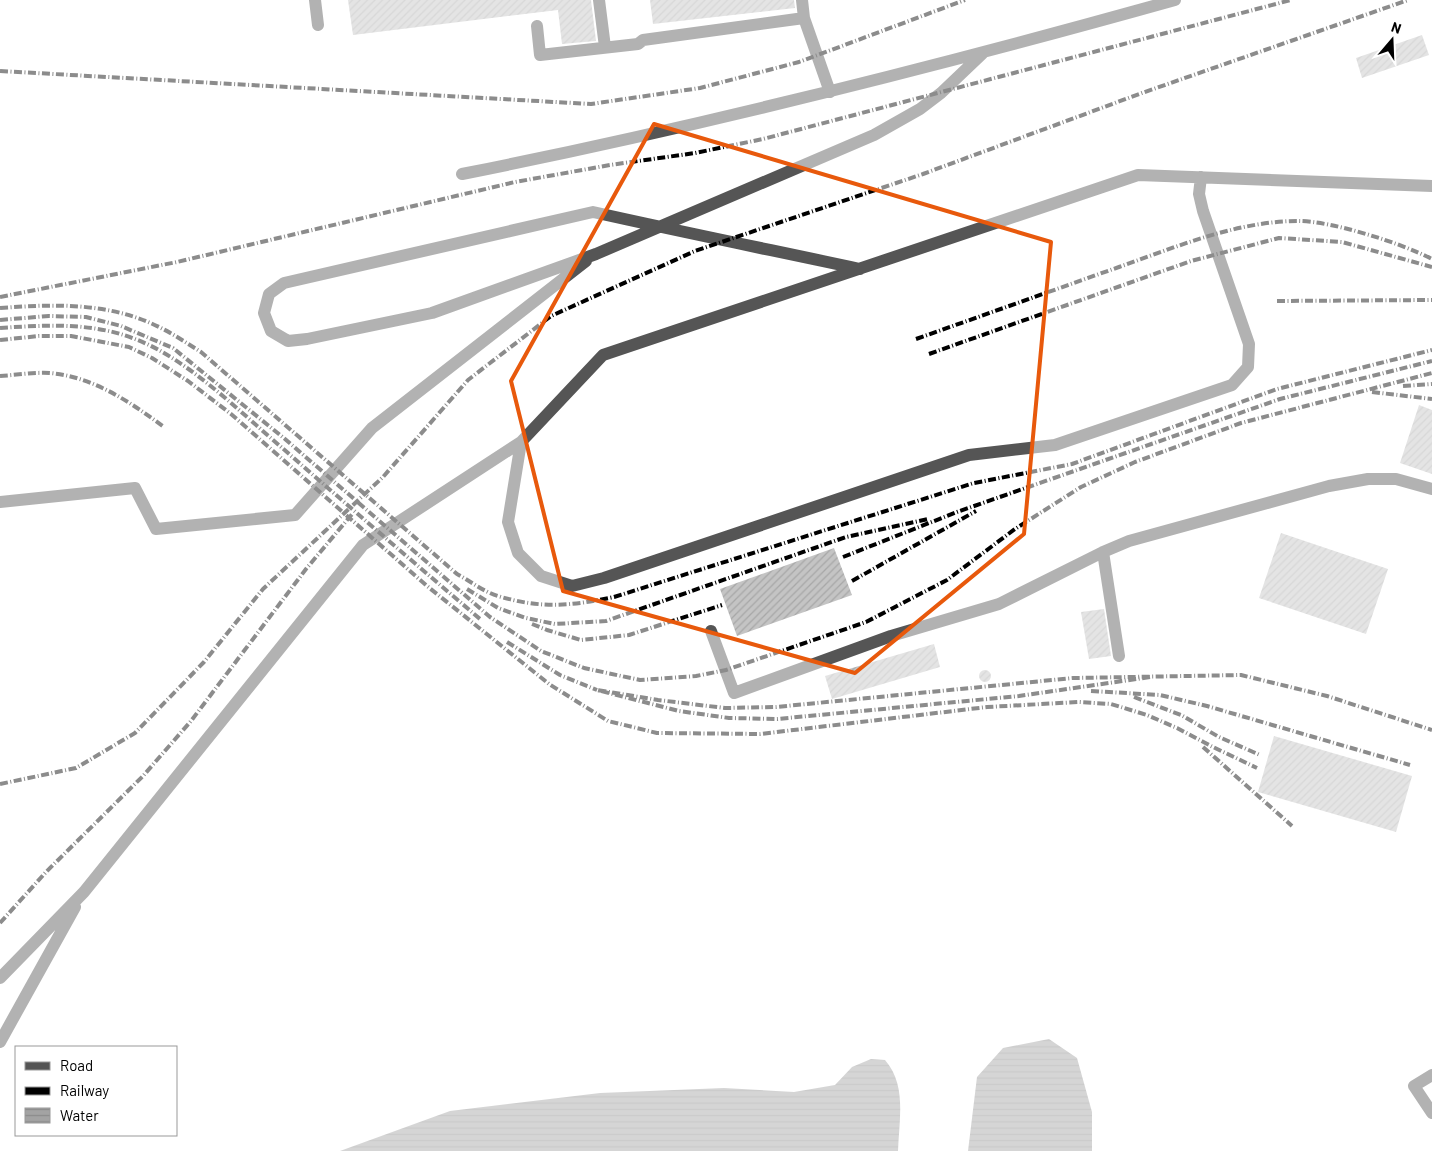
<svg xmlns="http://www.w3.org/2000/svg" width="1432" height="1151" viewBox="0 0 1432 1151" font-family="Barlow,sans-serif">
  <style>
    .water { fill: url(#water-rules) }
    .building { fill: url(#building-hatch) }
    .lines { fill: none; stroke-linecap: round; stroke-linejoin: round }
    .minor { stroke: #555; stroke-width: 12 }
    .rail { stroke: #000; stroke-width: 4; stroke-dasharray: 8 2.5 1 2.5; stroke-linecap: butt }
    .marked { fill: none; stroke: #e8590c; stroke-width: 4; stroke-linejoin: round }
  </style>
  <defs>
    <pattern id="water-rules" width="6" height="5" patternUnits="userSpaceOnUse" patternTransform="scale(1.25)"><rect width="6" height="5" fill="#a3a3a3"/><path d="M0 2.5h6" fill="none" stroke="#8b8b8b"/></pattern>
    <pattern id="building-hatch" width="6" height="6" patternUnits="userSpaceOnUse" patternTransform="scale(1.25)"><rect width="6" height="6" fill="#c4c4c4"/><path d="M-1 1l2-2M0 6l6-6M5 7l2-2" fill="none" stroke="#a7a7a7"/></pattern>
  </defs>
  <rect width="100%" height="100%" fill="#fff"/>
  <path class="water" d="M1049,1039L1077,1058L1092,1112V1151H968L977,1077L1003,1048Z
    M871,1059L885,1060C907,1085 899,1120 898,1151H340L450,1111L600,1093L724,1088L794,1092L835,1085L852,1067Z"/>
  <path class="building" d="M348,0H591L596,41L562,44L558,10L353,35Z
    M650,0H794L795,8L653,24Z
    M1422,35L1429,55L1362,78L1356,58Z
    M1419,405L1432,410V474L1400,463Z
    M1281,533L1388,569L1366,634L1259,598Z
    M834,548L852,595L737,636L720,589Z
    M1104,609L1111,656L1089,659L1081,612Z
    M934,644L940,667L832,699L825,676Z
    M979 676a6 6 0 1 1 12 0a6 6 0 1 1-12 0Z
    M1274,736L1412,776L1396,832L1258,792Z"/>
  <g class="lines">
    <path class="minor" d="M315,0L318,25
      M599,0L605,47
      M802,0L804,18L830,92
      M537,26L540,55L638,44L643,40L804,18
      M462,174C703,126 939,66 1175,0
      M860,269C771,250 682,232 593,212L284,283L269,294L264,313L271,331L288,341L307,339L432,313L596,254L874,135L920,109L941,93L982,54
      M521,442L508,522L518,553L541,576L572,586L604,578L969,455L1055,445L1232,385L1248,367L1249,344L1203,211L1199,194L1201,177
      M0,502L135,488L156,529L295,515L372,428L586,261
      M1103,552L1119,656
      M711,631L734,693L891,636L999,604L1103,552L1129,541L1329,486L1368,479H1396L1432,489
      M0,978L84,892L363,545L521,442L603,355L1138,175L1432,186
      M0,1042L75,907
      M1432,1075L1414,1086L1432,1113"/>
    <path class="rail" d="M0,71L591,104L700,88L799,62L965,0
      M0,297L177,262L515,182L610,165L695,153L763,139L1291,0
      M1277,301L1432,300
      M0,308C56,304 110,302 161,328C175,335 188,344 201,352L457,574C470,581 484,592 498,596C541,609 571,606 614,597L974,483L1072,464L1277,389L1432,350
      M0,320L49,316L86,317L121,326L173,348L285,439L490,617L541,651L584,668L640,680L696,676L726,670L866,622L947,580L1015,529L1081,487L1135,462L1241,423L1432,373
      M0,328C45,325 92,322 135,339C186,358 238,410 280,446C346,504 413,562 480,619
      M916,339C984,315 1051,291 1119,267C1176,247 1237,221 1298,221C1332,221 1401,243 1432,259
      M0,340L39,336H71L129,347L152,358L188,381L231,414L427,586L549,684L608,721L657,733L760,734L987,707L1079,702L1111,704L1147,715L1177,728L1213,747L1257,768
      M929,354L1191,261L1279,238L1342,242L1432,267
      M0,376C16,375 34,372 50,373C94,377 130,402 164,427
      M1403,386L1432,384
      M1372,392L1432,399
      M843,557L957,512L1280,399L1432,361
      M852,581L976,511
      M467,589L498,608L526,618L555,624L606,621L846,537L928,519
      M532,624L547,630L581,640L629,635L722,605
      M507,642L560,675L597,690
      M1150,677L1019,696L777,719L729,718L679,711L597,690L658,700L725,708L776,707L1073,678L1241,675L1327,696L1432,730
      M1091,691L1160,695L1207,706L1410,765
      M1134,697L1181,715L1219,737L1260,755
      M1203,747L1292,826
      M0,784L76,768L135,733L204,662L263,589L383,477L468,380L551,316L695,251L923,174L1142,93L1408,0
      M0,923L46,872L143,776L191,721L306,569L353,513"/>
  </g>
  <path d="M0 0H1432V1151H0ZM654,124L1051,242L1024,534L855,673L563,591L511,381Z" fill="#fff" fill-opacity=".55" fill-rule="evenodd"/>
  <path class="marked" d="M654,124L1051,242L1024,534L855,673L563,591L511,381Z"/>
  <rect x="15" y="1046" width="162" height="90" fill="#ffffff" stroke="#999999"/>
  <rect x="25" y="1062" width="25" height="8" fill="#555555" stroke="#999999"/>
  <text x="60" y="1071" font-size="15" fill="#000000">Road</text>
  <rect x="25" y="1087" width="25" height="8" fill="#000000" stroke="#999999"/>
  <text x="60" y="1096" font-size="15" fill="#000000">Railway</text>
  <rect x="25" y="1108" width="25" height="15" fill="url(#water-rules)" stroke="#999999"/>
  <text x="60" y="1121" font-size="15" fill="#000000">Water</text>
  <g transform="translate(1392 40) rotate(19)" stroke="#ffffff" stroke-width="4" paint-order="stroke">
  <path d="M0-4L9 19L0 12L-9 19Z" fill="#000000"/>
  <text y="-8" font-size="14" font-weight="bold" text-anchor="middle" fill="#000000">N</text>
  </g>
</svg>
